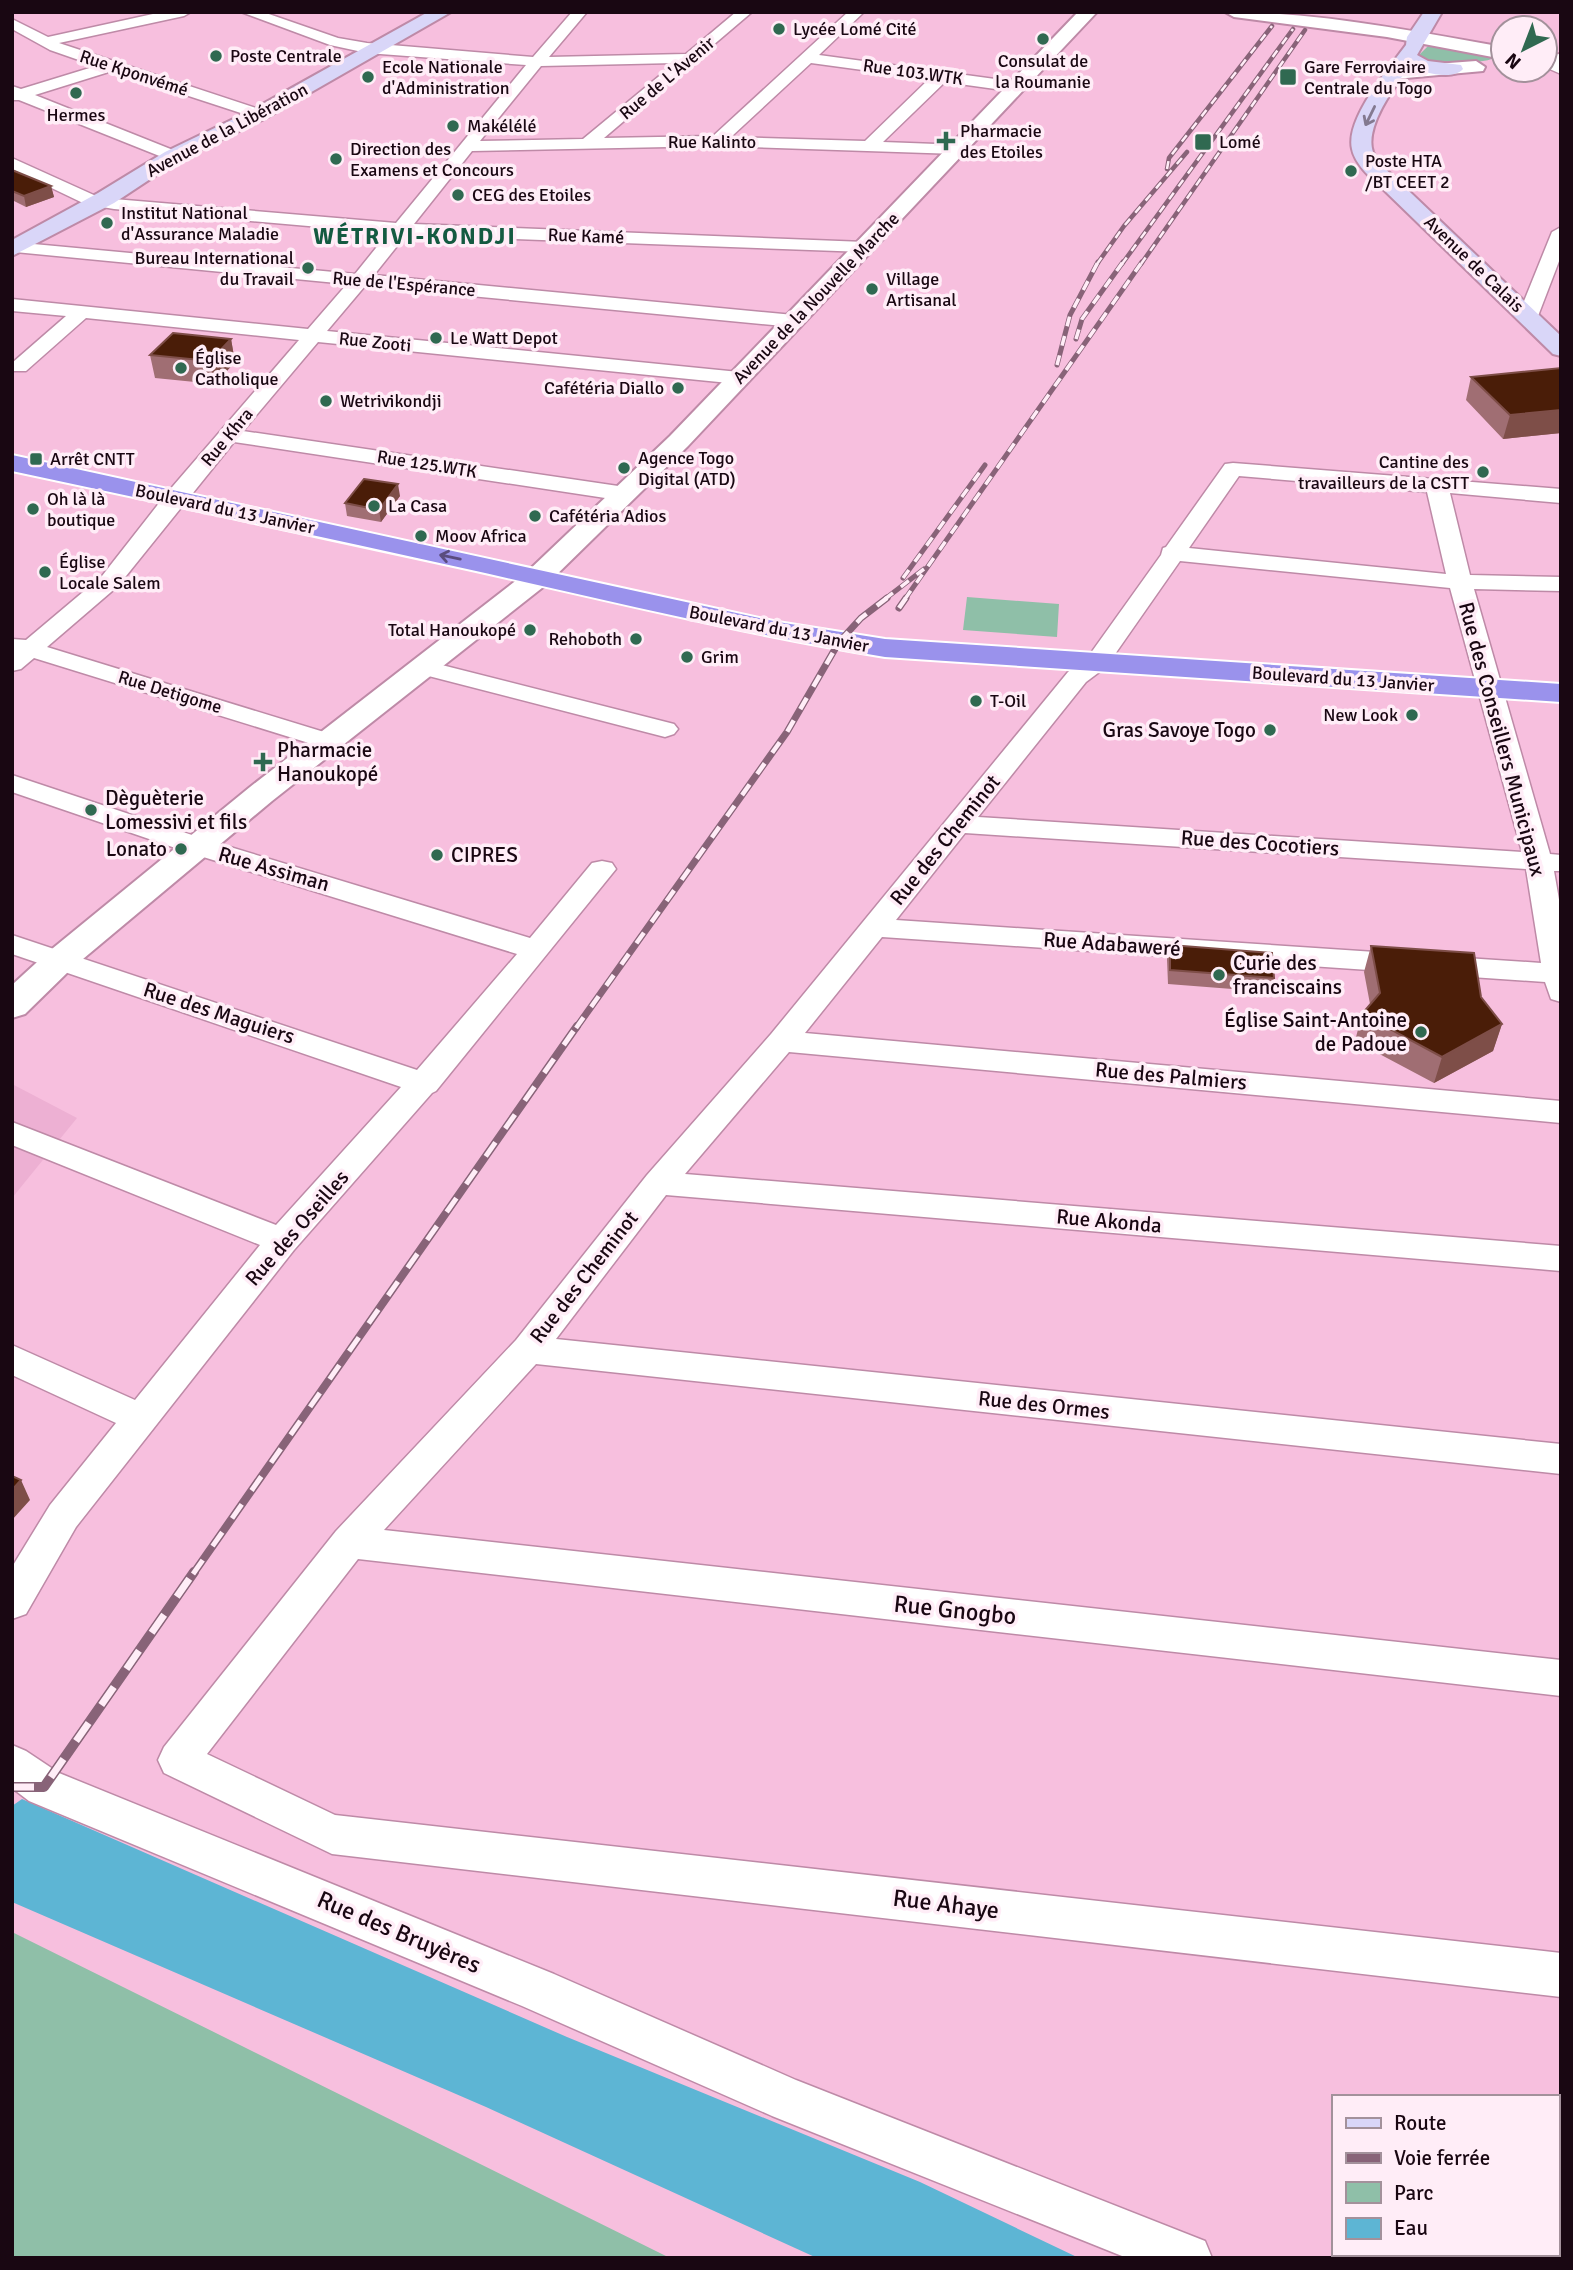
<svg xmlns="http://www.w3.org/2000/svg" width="1573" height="2270" viewBox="0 0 1573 2270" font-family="Signika,sans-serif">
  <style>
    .built { fill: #edb0d3 }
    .green { fill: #8fbfa8 }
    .water { fill: #5db5d4 }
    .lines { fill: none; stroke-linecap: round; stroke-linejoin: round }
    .minor-casing { stroke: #be8aa7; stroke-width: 3 }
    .tertiary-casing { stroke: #be8aa7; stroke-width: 4 }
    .secondary-casing { stroke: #be8aa7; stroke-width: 4 }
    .trunk-casing { stroke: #fff; stroke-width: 4 }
    .minor { fill: #fff; fill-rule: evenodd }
    .tertiary { fill: #fff; fill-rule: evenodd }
    .secondary { fill: #d9d6f8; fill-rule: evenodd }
    .trunk { fill: #9a92ec; fill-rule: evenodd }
    .rail-far4-casing { stroke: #886378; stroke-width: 4.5 }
    .rail-far3-casing { stroke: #886378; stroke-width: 5 }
    .rail-far2-casing { stroke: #886378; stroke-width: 7 }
    .rail-far1-casing { stroke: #886378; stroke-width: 8 }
    .rail-casing { stroke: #886378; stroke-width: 10 }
    .rail-far4 { stroke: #ffedf7; stroke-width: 2.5; stroke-dasharray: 8; stroke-linecap: butt }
    .rail-far3 { stroke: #ffedf7; stroke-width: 3.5; stroke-dasharray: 10; stroke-linecap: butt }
    .rail-far2 { stroke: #ffedf7; stroke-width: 4.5; stroke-dasharray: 13; stroke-linecap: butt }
    .rail-far1 { stroke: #ffedf7; stroke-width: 5; stroke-dasharray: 17; stroke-linecap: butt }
    .rail { stroke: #ffedf7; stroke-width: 7; stroke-dasharray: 22; stroke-linecap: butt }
    .wall { fill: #a06e73 }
    .shaded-wall { fill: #7e4e48 }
    .building { fill: #4a1d08; stroke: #7e4e48; stroke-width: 2 }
    .oneway { stroke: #837990 }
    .oneway2 { stroke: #5a4c7f }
    .poi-dot { fill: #306951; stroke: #ffedf7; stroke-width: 2.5 }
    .labels { text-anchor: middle; stroke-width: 7; stroke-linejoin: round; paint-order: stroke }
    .far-poi-label { font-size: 18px; fill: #190712; stroke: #ffedf7; text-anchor: start }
    .far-street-label { font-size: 18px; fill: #190712; stroke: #ffedf7 }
    .poi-label { font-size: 21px; fill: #190712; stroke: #ffedf7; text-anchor: start }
    .street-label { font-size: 21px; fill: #190712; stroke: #ffedf7 }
    .far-district-label { font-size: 23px; font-weight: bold; letter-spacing: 2px; fill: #145a41; stroke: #ffedf7 }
    .near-street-label { font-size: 24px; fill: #190712; stroke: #ffedf7 }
  </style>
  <rect width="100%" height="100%" fill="#f7bfde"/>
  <path class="built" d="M12,1084L77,1118L12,1198Z"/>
  <path class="green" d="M1429,45L1495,57V58C1480,64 1430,67 1418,56Z
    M967,597L1059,604L1057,637L963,630Z
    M12,1932L670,2258H12Z"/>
  <path class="water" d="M22,1799L567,2037L920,2182L1079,2258H817L486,2107L12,1902V1806Z"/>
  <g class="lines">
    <g class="minor-casing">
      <path id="minor" d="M162,12H191L184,16L59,43L265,111L267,114L265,117H253L112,71L35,95L178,152L180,156L172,161L19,100H12V86L21,89L96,66L50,50L12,29V19L48,37Z
        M241,12H263L338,38L367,43L533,57L572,12H587L549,57L686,54L736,12H752L604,138L713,136L848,12H864L819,55L1017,82L1025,87L1017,92L945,82L883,142L963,145L965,149L957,154L717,146L472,151L414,224L865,242L874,247L865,252L406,235L374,275L794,315L804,321L794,327L365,286L327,331L739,372L746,374L749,378L746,382L739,384L318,342L243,431L625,487L633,489L636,494L633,499L625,501L234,442L118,586L47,647L337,736L341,741L337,746L328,749L34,658L21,669L12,671V639L26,640L102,576L167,493L299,340L86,318L26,371H12V363L66,316L12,311V299L308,329L347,284L15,252H12V242L355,274L388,233L114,209L85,204L12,169V158L96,196L114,199L396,223L526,65L367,53L330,45ZM675,63L583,139L480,141L541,66ZM811,63L929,79L865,141L731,137Z
        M1545,56L1561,63V74L1545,67Z
        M1561,227V256L1538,316L1535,320H1521L1518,316L1552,232Z
        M1233,463L1561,489V503L1450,493L1470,575L1561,577V591L1474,589L1550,854L1561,855V871H1554L1561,911V1002L1551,999L1545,982L882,937L805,1033L1561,1101V1123L789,1052L685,1174L1561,1246V1271L666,1195L556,1339L1561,1444V1474L536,1364L384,1530L1561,1660V1696L358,1559L207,1754L335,1815L1561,1953V1997L332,1854L164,1773L158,1760L164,1747L336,1531L516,1340L647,1175L771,1034L1068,672L1088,657L1161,555L1163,548L1166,547L1225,464ZM1239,476L1427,492L1446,574L1189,548ZM1180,561L1450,588L1522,852L978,817L1086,682L1106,667ZM965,833L1526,869L1541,963L896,920Z
        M422,660L674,724L678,729L674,734L665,737L413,672L410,667L413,662Z
        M12,775L207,840L530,938L592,863L602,861L612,863L616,869L436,1091L432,1093L294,1250L76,1527L26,1614L12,1619V1567L50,1505L116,1423L12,1375V1345L135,1400L260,1245L12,1145V1122L276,1225L401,1087L12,954V935L417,1070L517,954L187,852L12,792Z
        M12,1745L26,1751L59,1773L554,1974L796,2080L1205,2241L1212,2258H1127L772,2116L522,2006L29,1801L12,1788Z"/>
    </g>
    <g class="tertiary-casing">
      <path id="tertiary" d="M1078,12H1097L688,446L547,584L272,801L71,969L25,1014L12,1018V985L47,953L250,787L527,572L670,436Z
        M1225,12C1319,12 1411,31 1503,47V59L1387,37L1234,17Z
        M1561,54V66L1545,67V55Z
        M1476,61L1485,67L1483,71L1395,79L1386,73L1395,67Z"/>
    </g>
    <g class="secondary-casing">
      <path id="secondary" d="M428,12H451L266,118L179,160L114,203L12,256V240L98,193L165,152L252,110Z
        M1424,12H1442L1417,55L1428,61L1461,65L1463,69C1453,81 1422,72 1409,67C1395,86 1364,127 1373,152C1377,161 1384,168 1391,174L1561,336V356L1553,354L1385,191C1373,180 1355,165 1352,149C1345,119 1389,68 1406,45L1407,37Z"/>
    </g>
    <g class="trunk-casing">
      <path id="trunk" d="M12,455L778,622L885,639L1561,684V702L885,657C744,634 606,600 467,569C315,535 164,504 12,471Z"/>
    </g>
    <use href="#minor" class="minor"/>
    <use href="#tertiary" class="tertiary"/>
    <use href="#secondary" class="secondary"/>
    <use href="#trunk" class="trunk"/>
    <g class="rail-far4-casing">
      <path id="rail-far4" d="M1167,169L1169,158L1272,26
        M1097,264L1124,226L1187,152
        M1122,264L1293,29
        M1141,264L1305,30"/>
    </g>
    <g class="rail-far3-casing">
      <path id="rail-far3" d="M1076,339L1082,319L1123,262
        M1057,365L1070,315L1098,262
        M903,578L985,465
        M885,599L924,569
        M905,599L1142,262"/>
    </g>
    <g class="rail-far2-casing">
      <path id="rail-far2" d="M899,608L906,598
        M576,1028L787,732L839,642L861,618L887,598"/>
    </g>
    <g class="rail-far1-casing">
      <path id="rail-far1" d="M193,1574L577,1026"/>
    </g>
    <g class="rail-casing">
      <path id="rail" d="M12,1787H44L194,1572"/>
    </g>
    <use href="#rail-far4" class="rail-far4"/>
    <use href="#rail-far3" class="rail-far3"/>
    <use href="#rail-far2" class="rail-far2"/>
    <use href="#rail-far1" class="rail-far1"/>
    <use href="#rail" class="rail"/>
  </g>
  <path class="wall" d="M12,170L51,186L54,197L26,207L12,200Z
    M231,339L235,362L215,384L155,378L150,355Z
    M1561,368V433L1503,439L1466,400L1471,377Z
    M400,496L381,522L347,516L345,503Z
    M1170,945L1274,978L1271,992L1168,984L1167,959Z
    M1371,946L1481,997L1502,1024L1493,1051L1434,1083L1355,1041L1362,1014L1370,1004L1364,972Z"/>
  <path class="shaded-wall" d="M51,186L54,197L26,207L24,196Z
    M231,339L235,362L215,384L210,361Z
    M1561,410V433L1503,439L1510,415Z
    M398,484L400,496L381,522L379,510Z
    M1502,1024L1493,1051L1434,1083L1442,1057Z
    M21,1480L30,1500L12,1520V1490Z"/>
  <path class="building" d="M12,170L51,186L24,196L12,191Z
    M173,333L231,339L210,361L150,355Z
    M1561,368V410L1510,415L1471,377Z
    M364,479L398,484L379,510L345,503Z
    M1170,945L1272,953L1274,978L1170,970Z
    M1371,946L1474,953L1481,997L1502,1024L1442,1057L1362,1014L1380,993Z
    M12,1476L21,1480L12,1490Z"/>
  <defs><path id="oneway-shaft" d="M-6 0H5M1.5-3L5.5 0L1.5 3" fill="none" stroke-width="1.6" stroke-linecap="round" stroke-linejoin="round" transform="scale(1.75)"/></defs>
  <use class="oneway" href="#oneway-shaft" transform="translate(1370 116) rotate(116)"/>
  <use class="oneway2" href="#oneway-shaft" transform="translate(450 557) rotate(-168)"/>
  <g class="poi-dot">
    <circle cx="779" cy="29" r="7"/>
    <circle cx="1043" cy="39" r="7"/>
    <circle cx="216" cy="56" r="7"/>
    <circle cx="368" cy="77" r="7"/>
    <rect x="1279" y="68" width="18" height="18" rx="3.5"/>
    <circle cx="76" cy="93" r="7"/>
    <circle cx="453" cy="126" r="7"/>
    <path d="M942.5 130.5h7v7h7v7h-7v7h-7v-7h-7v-7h7z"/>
    <rect x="1194" y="133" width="18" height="18" rx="3.5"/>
    <circle cx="336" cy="159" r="7"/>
    <circle cx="1351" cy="171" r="7"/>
    <circle cx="458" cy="195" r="7"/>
    <circle cx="107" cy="223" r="7"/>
    <circle cx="308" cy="268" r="7"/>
    <circle cx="872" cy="289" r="7"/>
    <circle cx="436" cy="338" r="7"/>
    <circle cx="181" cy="368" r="7"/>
    <circle cx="678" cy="388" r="7"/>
    <circle cx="326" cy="401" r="7"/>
    <rect x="29" y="452" width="14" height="14" rx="3.5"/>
    <circle cx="624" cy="468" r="7"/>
    <circle cx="1483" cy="472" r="7"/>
    <circle cx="374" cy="506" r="7"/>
    <circle cx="33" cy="509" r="7"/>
    <circle cx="535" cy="516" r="7"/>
    <circle cx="421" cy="536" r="7"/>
    <circle cx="45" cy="572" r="7"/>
    <circle cx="530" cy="630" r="7"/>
    <circle cx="636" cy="639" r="7"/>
    <circle cx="687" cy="657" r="7"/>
    <circle cx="976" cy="701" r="7"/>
    <circle cx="1412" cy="715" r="7"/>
    <circle cx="1270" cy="730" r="7"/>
    <path d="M259.5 751.5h7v7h7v7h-7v7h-7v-7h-7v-7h7z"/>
    <circle cx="91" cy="810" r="7"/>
    <circle cx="181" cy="849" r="7"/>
    <circle cx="437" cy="855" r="7"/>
    <circle cx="1219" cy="975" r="7"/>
    <circle cx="1421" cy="1032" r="7"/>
  </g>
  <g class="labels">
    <g class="far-poi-label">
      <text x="793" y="35">Lycée Lomé Cité</text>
      <text x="230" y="62">Poste Centrale</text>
      <text x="1043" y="67" text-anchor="middle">Consulat de<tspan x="1043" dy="21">la Roumanie</tspan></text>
      <text x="382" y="73">Ecole Nationale<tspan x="382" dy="21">d'Administration</tspan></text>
      <text x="1304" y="73">Gare Ferroviaire<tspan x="1304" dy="21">Centrale du Togo</tspan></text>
      <text x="76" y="121" text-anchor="middle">Hermes</text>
      <text x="467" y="132">Makélélé</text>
      <text x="960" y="137">Pharmacie<tspan x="960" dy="21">des Etoiles</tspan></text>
      <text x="1219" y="148">Lomé</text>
      <text x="350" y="155">Direction des<tspan x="350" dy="21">Examens et Concours</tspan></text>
      <text x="1365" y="167">Poste HTA<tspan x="1365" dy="21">/BT CEET 2</tspan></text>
      <text x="472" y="201">CEG des Etoiles</text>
      <text x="121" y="219">Institut National<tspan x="121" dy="21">d'Assurance Maladie</tspan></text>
      <text x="294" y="264" text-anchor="end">Bureau International<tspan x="294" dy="21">du Travail</tspan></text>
      <text x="886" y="285">Village<tspan x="886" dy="21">Artisanal</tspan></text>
      <text x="450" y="344">Le Watt Depot</text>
      <text x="195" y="364">Église<tspan x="195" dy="21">Catholique</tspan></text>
      <text x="664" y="394" text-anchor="end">Cafétéria Diallo</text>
      <text x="340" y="407">Wetrivikondji</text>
      <text x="638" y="464">Agence Togo<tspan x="638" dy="21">Digital (ATD)</tspan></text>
      <text x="50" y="465">Arrêt CNTT</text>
      <text x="1469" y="468" text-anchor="end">Cantine des<tspan x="1469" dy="21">travailleurs de la CSTT</tspan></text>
      <text x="47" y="505">Oh là là<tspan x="47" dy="21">boutique</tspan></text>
      <text x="388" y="512">La Casa</text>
      <text x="549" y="522">Cafétéria Adios</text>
      <text x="435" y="542">Moov Africa</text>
      <text x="59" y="568">Église<tspan x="59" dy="21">Locale Salem</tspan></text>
      <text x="516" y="636" text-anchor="end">Total Hanoukopé</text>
      <text x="622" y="645" text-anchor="end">Rehoboth</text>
      <text x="701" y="663">Grim</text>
      <text x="990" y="707">T-Oil</text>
      <text x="1398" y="721" text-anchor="end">New Look</text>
    </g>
    <g class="far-street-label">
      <text transform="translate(913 72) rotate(8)" y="6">Rue 103.WTK</text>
      <text transform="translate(134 73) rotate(18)" y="6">Rue Kponvémé</text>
      <text transform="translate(667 78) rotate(-40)" y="6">Rue de L'Avenir</text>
      <text transform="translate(227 130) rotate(-28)" y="6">Avenue de la Libération</text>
      <text x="712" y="148">Rue Kalinto</text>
      <text transform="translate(586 236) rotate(2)" y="6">Rue Kamé</text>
      <text transform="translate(1474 264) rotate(44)" y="6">Avenue de Calais</text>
      <text transform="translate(404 284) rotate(5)" y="6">Rue de l'Espérance</text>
      <text transform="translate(816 298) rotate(-46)" y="6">Avenue de la Nouvelle Marche</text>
      <text transform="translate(375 342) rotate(6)" y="6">Rue Zooti</text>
      <text transform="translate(227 437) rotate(-50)" y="6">Rue Khra</text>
      <text transform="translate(427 464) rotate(9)" y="6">Rue 125.WTK</text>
      <text transform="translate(225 509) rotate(12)" y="6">Boulevard du 13 Janvier</text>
      <text transform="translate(779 629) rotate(11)" y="6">Boulevard du 13 Janvier</text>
      <text transform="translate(1343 679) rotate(4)" y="6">Boulevard du 13 Janvier</text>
      <text transform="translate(170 692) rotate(17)" y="6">Rue Detigome</text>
    </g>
    <g class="poi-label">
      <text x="1256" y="737" text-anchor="end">Gras Savoye Togo</text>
      <text x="277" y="757">Pharmacie<tspan x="277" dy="24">Hanoukopé</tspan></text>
      <text x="105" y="805">Dèguèterie<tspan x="105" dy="24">Lomessivi et fils</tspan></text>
      <text x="167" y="856" text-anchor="end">Lonato</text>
      <text x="451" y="862">CIPRES</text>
      <text x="1233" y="970">Curie des<tspan x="1233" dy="24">franciscains</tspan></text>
      <text x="1407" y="1027" text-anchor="end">Église Saint-Antoine<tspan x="1407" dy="24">de Padoue</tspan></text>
    </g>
    <g class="street-label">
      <text transform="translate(1502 739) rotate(75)" y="7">Rue des Conseillers Municipaux</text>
      <text transform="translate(945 840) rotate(-51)" y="7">Rue des Cheminot</text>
      <text transform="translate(1260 843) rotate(4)" y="7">Rue des Cocotiers</text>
      <text transform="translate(274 869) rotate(16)" y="7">Rue Assiman</text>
      <text transform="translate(1112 944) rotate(4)" y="7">Rue Adabaweré</text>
      <text transform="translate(219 1013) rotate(18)" y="7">Rue des Maguiers</text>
      <text transform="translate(1171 1076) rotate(5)" y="7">Rue des Palmiers</text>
      <text transform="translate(1109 1221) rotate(5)" y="7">Rue Akonda</text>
      <text transform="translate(297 1228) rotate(-49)" y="7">Rue des Oseilles</text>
      <text transform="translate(584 1277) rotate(-52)" y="7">Rue des Cheminot</text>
      <text transform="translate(1044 1405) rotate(6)" y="7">Rue des Ormes</text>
    </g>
    <g class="far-district-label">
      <text x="415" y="244">WÉTRIVI-KONDJI</text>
    </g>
    <g class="near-street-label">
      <text transform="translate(955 1610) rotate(6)" y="8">Rue Gnogbo</text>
      <text transform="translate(946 1904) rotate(7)" y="8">Rue Ahaye</text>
      <text transform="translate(399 1932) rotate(23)" y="8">Rue des Bruyères</text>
    </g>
  </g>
  <rect width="1573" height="2270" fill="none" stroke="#190712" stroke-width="28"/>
  <rect x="1332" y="2095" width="228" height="161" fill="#ffedf7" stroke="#a3919b" stroke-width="2"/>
  <rect x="1346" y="2118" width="35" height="10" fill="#d9d6f8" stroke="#a3919b" stroke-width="2"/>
  <text x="1394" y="2130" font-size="21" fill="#190712">Route</text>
  <rect x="1346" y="2153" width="35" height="10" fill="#886378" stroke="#a3919b" stroke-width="2"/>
  <text x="1394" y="2165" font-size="21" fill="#190712">Voie ferrée</text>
  <rect x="1346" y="2182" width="35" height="21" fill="#8fbfa8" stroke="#a3919b" stroke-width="2"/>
  <text x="1394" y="2200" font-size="21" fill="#190712">Parc</text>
  <rect x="1346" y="2218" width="35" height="21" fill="#5db5d4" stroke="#a3919b" stroke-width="2"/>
  <text x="1394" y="2235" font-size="21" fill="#190712">Eau</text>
  <g transform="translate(1524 49) rotate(222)"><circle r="33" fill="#ffedf7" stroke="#a3919b" stroke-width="2"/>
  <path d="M0-5L12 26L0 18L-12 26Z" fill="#306951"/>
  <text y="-10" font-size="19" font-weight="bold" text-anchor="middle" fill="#190712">N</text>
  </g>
</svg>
